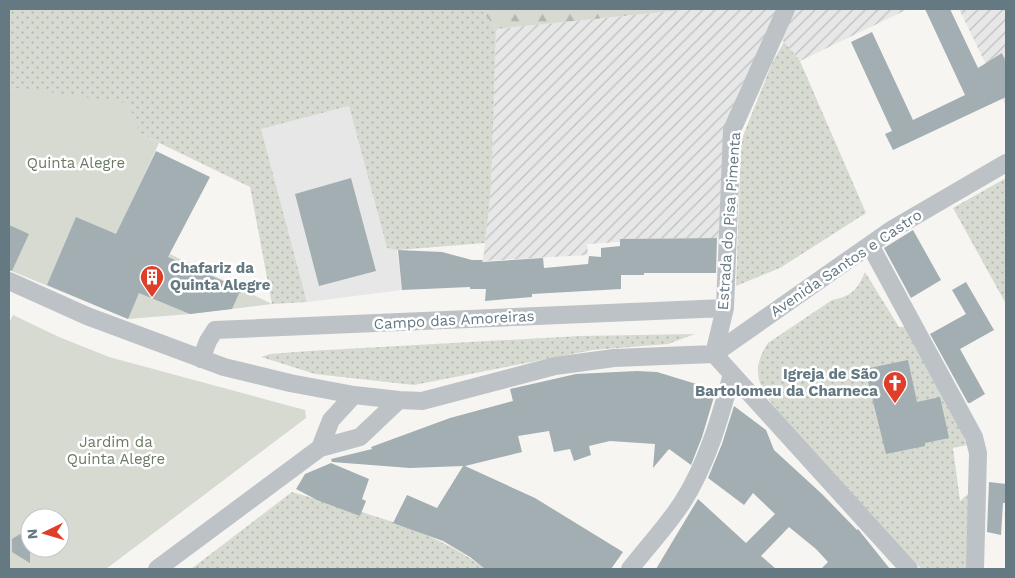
<svg xmlns="http://www.w3.org/2000/svg" width="1015" height="578" viewBox="0 0 1015 578" font-family="'Work Sans',sans-serif">
  <style>
    .built { fill: #e6e7e6 }
    .industrial { fill: url(#industrial-furrows) }
    .grass { fill: url(#grass-dots) }
    .forest { fill: url(#forest-firs) }
    .green { fill: #d6dad1; fill-rule: evenodd }
    .building { fill: #a3aeb2 }
    .lines { fill: none; stroke-linecap: round; stroke-linejoin: round }
    .minor { stroke: #bcc2c5; stroke-width: 18 }
    .labels { text-anchor: middle; stroke-width: 5; stroke-linejoin: round; paint-order: stroke }
    .park-label { font-size: 15px; fill: #6b7a64; stroke: #fff }
    .street-label { font-size: 15px; fill: #657983; stroke: #fff }
    .poi-label { font-size: 15px; font-weight: bold; fill: #657983; stroke: #fff; text-anchor: start }
  </style>
  <defs>
    <pattern id="industrial-furrows" width="10" height="10" patternUnits="userSpaceOnUse" patternTransform="scale(1.25)"><rect width="10" height="10" fill="#e6e7e6"/><path d="M-1 1l2-2M0 10L10 0M9 11l2-2" fill="none" stroke="#bec0c0"/></pattern>
    <pattern id="grass-dots" width="8" height="8" patternUnits="userSpaceOnUse" patternTransform="scale(1.25)"><rect width="8" height="8" fill="#d6dad1"/><path d="M2 2h.1M6 6h.1" fill="none" stroke="#b1b6af" stroke-width="1.8" stroke-linecap="round"/></pattern>
    <pattern id="forest-firs" width="22" height="20" patternUnits="userSpaceOnUse" patternTransform="scale(1.25)"><rect width="22" height="20" fill="#d6dad1"/><path d="M5 1l3.5 6h-7zM16 11l3.5 6h-7z" fill="#b1b6af"/></pattern>
  </defs>
  <rect width="100%" height="100%" fill="#f6f5f2"/>
  <path class="built" d="M349,106L387,248L397,250L402,290L307,302L261,129Z"/>
  <path class="industrial" d="M693,9H908L800,61L771,27L740,89L733,108L721,238L621,239L620,242L587,244L588,255L483,261L491,186L496,29Z
    M959,9H1006V106Z"/>
  <path class="grass" d="M9,9H481L496,29L491,186L485,243L397,250L387,248L349,106L261,129L307,302L272,304L250,187L141,134L19,88L9,91Z
    M784,42L800,61L866,213L780,268L736,286L741,141L772,63Z
    M1006,178V304L953,208Z
    M865,272L899,327H912L938,373L967,445L953,448L960,501L969,493L968,569H921L786,421C764,395 746,375 768,343L832,300C852,296 857,290 865,272Z
    M695,334L668,344L593,350L414,385L315,374L261,357L270,354L309,351L580,336Z
    M292,492C357,512 430,526 485,569H191Z"/>
  <path class="forest" d="M481,9H693L496,29Z"/>
  <path class="green" d="M19,88L128,103L141,134L159,143L119,229L272,304L190,314L128,319L9,270V91Z
    M13,315L59,337L109,357L305,410L306,418L106,569H9V323ZM30,518H60V548H30Z"/>
  <path class="building" d="M925,9H950L978,68L1002,53L1006,63V97L893,150L885,134L892,131L851,42L872,32L913,120L965,95Z
    M156,151L210,177L168,257L241,289L232,309L190,314L139,293L128,319L47,285L76,217L116,234Z
    M351,178L376,271L319,286L295,194Z
    M9,225L29,234L12,271L9,270Z
    M913,230L941,280L911,298L884,248Z
    M717,238L716,273H644V275H621V289L532,294V297L485,301L486,289H470V287L402,290L398,250L442,252L472,260H483L482,262L543,258L544,268L588,264L589,256L601,257V248L620,246V239Z
    M966,282L994,330L960,349L985,394L970,403H968L930,334L966,314L952,290Z
    M908,360L917,402L940,397L949,438L925,443V446L886,454L865,369Z
    M637,371L657,372L716,390L702,437L691,465L669,449L653,468L655,444L610,441L589,446L591,455L574,461L570,449L554,452L549,431L518,436L522,452L465,466L535,498L623,552L611,569H485L470,557L443,541L393,523L407,495L437,508L463,466L410,468L332,462L331,459L372,449L371,447L450,418L513,401L510,389L576,374Z
    M734,406L766,430L774,450L822,494L857,530L858,529L890,569H821L828,562L816,549L789,527L761,556L776,569H656L698,499L746,543L775,514L753,493L744,505L708,478L722,444Z
    M331,463L369,479L362,499L366,501L360,516L317,500L296,489L305,474Z
    M989,482L1006,484V503H1003L1001,535L987,532Z
    M30,528V563L12,552V539Z"/>
  <g class="lines">
    <path class="minor" d="M870,245L974,437L978,453L975,569
      M9,281L87,316L224,367L290,383L354,395L399,400L422,401L555,366L614,358L714,354
      M714,354L725,308L732,130L786,9
      M714,354L891,230L1006,163
      M714,354L909,569
      M201,359L208,341L215,330L725,308
      M320,448L331,420L354,395
      M157,569L320,448L360,437L399,400
      M630,569C647,547 667,526 682,503C707,464 720,418 732,374"/>
  </g>
  <defs>
    <g id="building-pin" transform="scale(1.25)"><path d="M0 17L-7.5 6A9.5 9.5 0 1 1 7.5 6Z" fill="#df3f29" stroke="#fff"/><path d="M-4-6H4V6H1V3H-1V6H-4ZM-2.5-4.3h1.7v1.8h-1.7ZM.8-4.3h1.7v1.8H.8ZM-2.5-1h1.7V.8h-1.7ZM.8-1h1.7V.8H.8Z" fill="#fff"/></g>
    <g id="church-pin" transform="scale(1.25)"><path d="M0 17L-7.5 6A9.5 9.5 0 1 1 7.5 6Z" fill="#df3f29" stroke="#fff"/><path d="M-1.2-6h2.4v3.5h3.3v2.4h-3.3V6h-2.4V-.1h-3.3v-2.4h3.3Z" fill="#fff"/></g>
  </defs>
  <g fill-rule="evenodd">
    <use href="#building-pin" x="152" y="277"/>
    <use href="#church-pin" x="895" y="383"/>
  </g>
  <g class="labels">
    <g class="park-label">
      <text x="76" y="168">Quinta Alegre</text>
      <text x="116" y="447">Jardim da<tspan x="116" dy="17">Quinta Alegre</tspan></text>
    </g>
    <g class="street-label">
      <text transform="translate(729 221) rotate(-86)" y="5">Estrada do Pisa Pimenta</text>
      <text transform="translate(846 263) rotate(-34)" y="5">Avenida Santos e Castro</text>
      <text transform="translate(454 320) rotate(-3)" y="5">Campo das Amoreiras</text>
    </g>
    <g class="poi-label">
      <text x="170" y="273">Chafariz da<tspan x="170" dy="17">Quinta Alegre</tspan></text>
      <text x="878" y="379" text-anchor="end">Igreja de São<tspan x="878" dy="17">Bartolomeu da Charneca</tspan></text>
    </g>
  </g>
  <rect width="1015" height="578" fill="none" stroke="#657983" stroke-width="20"/>
  <g transform="translate(45 533) rotate(265)"><circle r="24" fill="#ffffff" stroke="#c1c9cd"/>
  <path d="M0-4L9 19L0 12L-9 19Z" fill="#df3f29"/>
  <text y="-8" font-size="14" font-weight="bold" text-anchor="middle" fill="#657983">N</text>
  </g>
</svg>
